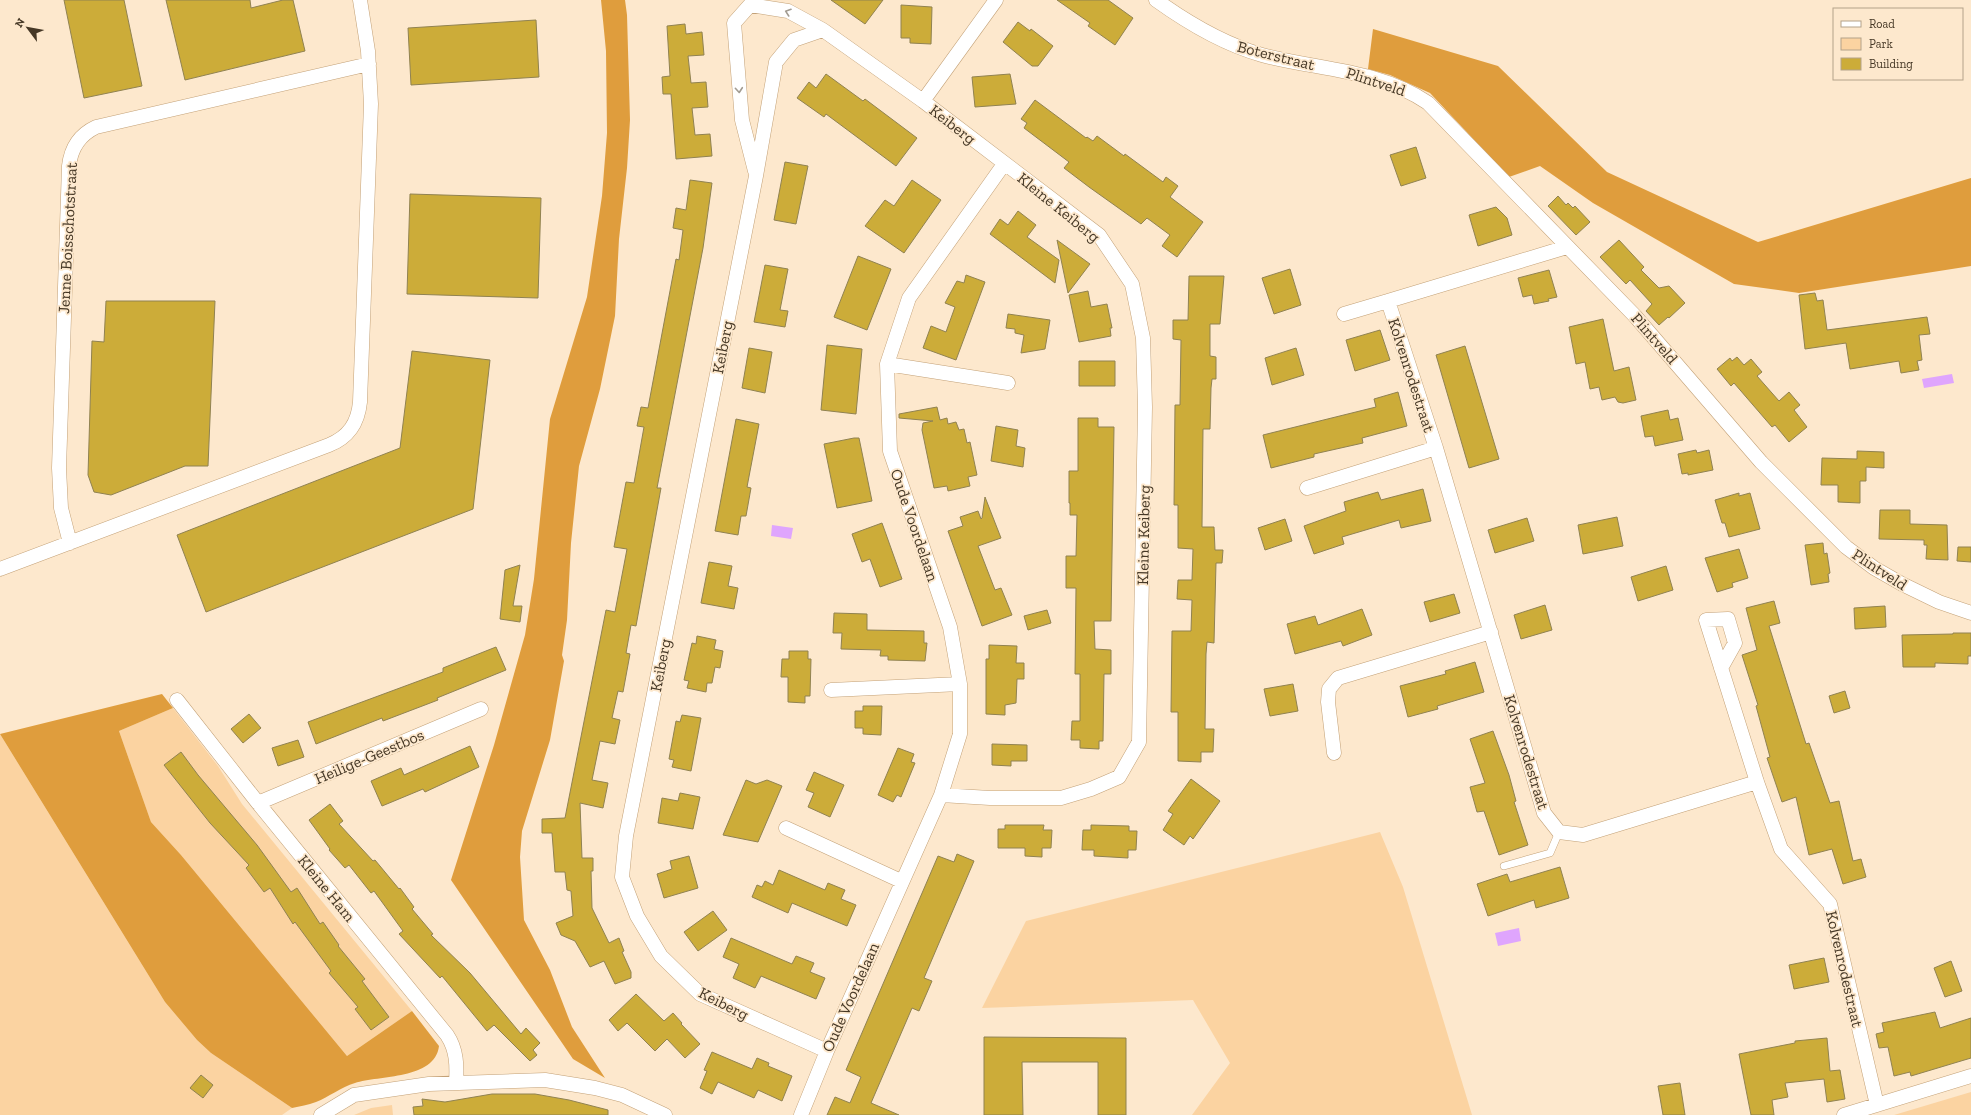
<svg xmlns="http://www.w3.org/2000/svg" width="1971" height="1115" viewBox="0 0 1971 1115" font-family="'Zilla Slab',serif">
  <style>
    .green { fill: #fbd3a1 }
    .forest { fill: #df9d3d }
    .water { fill: #dfa5fd }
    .building { fill: #ccac39; stroke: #908251 }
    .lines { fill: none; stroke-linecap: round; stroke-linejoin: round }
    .service-casing { stroke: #c3a177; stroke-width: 8 }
    .minor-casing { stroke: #c3a177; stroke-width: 15 }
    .service { stroke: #fff; stroke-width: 7 }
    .minor { stroke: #fff; stroke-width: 14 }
    .oneway { stroke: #a29c92 }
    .labels { text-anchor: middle; stroke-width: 3.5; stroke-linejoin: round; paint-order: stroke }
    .street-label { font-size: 16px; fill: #463826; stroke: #fde8cd }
  </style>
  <rect width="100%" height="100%" fill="#fde8cd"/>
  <path class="green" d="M173,708L218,766L242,804L412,1011L347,1056L181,855L151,822L119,731Z
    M0,734L165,1002L197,1040L211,1053L292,1108L282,1115H0Z
    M1380,832L1403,887L1472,1115H1192L1230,1063L1193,1000L982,1008L1026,921Z
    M1971,1092V1115H1894Z
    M392,1105L393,1115H354L371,1108Z"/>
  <path class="forest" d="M601,0H625L627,15L630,120L627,168L619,239L615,316L600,389L579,466L571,543L567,620L562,655L564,661L550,740L522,831L520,857L524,920L550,970L572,1027L605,1078L573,1059L451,880L494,745L525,635L534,579L550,419L587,297L602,196L607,133L606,51Z
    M1373,29L1498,66L1607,172L1758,242L1971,178V266L1799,293L1734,284L1593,203L1540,166L1509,177L1430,93L1390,75L1368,69Z
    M162,694L173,708L119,731L151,822L181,855L347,1056L412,1011L439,1046C435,1080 379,1075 355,1083C341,1087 329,1097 316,1102C308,1105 300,1106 292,1108L211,1053L197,1040L165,1002L0,734Z"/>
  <path class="water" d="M1952,374L1954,383L1924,388L1922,379Z
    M772,525L793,528L791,539L771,536Z
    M1519,928L1521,941L1498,946L1495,933Z"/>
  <path class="building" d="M64,0H124L142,86L84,98Z
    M166,0H250L251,8L283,0H293L305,51L185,80Z
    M831,0H883L865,24Z
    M1057,0H1108L1133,18L1115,45L1088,26L1090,23Z
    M901,5L932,7L931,44L910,43V38H901Z
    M536,20L539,77L411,85L408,28Z
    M1018,22L1030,31L1031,29L1053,46L1038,66H1032L1003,42Z
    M685,24L686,34L702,32L704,55L688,56L691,83L706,82L708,107L692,108L695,135L710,134L712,156L676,159L671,94H663L662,77L670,76L667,26Z
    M826,74L863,101L865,99L917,138L896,166L826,114L824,117L797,98L809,82L816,88Z
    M1010,74L1016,104L975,107L972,77Z
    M1035,100L1086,138L1087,137L1093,141L1097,136L1124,156L1125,154L1163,182L1166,177L1178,186L1170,197L1203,222L1177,257L1162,246L1170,235L1147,218L1141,224L1089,187L1064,168L1069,162L1024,128L1027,123L1021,119Z
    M1416,147L1426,178L1401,186L1390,155Z
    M785,162L808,166L796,224L774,220Z
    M690,180L712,183L703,248L657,488H661L636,626L631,625L626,653L630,654L623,692L618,691L612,718L620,720L615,744L600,741L592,780L608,783L603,808L580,803L582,858H593V871H591L592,908L609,943L619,938L624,951L622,952L631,972V978L615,984L604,961L590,967L575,941L561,935L556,923L573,916L571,891L567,890L565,872H555L552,833H542V819L565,818L606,610L615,612L627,549L614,547L626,482L634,483L644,427L637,426L641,407L648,408L676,259L679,260L683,230L673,228L676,208L686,210Z
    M912,180L941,200L904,253L865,226L885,200L894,206Z
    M410,194L541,198L538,298L407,294Z
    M1558,196L1566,205L1568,203L1573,208L1575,206L1590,222L1576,235L1548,206Z
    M1496,207L1507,218L1512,235L1478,246L1469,215Z
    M1018,211L1036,225L1027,237L1059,260L1055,283L990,234L1000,219L1008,225Z
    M1057,240L1090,264L1068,293Z
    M1619,240L1644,267L1641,270L1659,288L1669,286L1685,303L1669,318L1668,317L1659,325L1646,311L1652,304L1630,280L1626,284L1600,257Z
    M858,256L891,269L867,330L834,317Z
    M765,265L788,269L780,310L788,311L785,327L754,322Z
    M1290,269L1301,305L1274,314L1262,278Z
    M1549,270L1557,297L1548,299L1549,301L1534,304L1532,295L1523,297L1518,278Z
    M966,275L985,282L956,360L923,348L931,326L946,332L955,307L945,303L957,281L964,283Z
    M1189,276H1224L1220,324H1210V356L1216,357V379H1212L1211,388L1210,429H1203L1202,527H1214L1215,550H1223L1222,563H1216L1214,643L1207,642L1206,654L1205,729H1214L1213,752H1201V762L1178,761V712H1171L1172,631H1191L1192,600L1177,599L1178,580H1192L1193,549L1178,548V505H1174L1175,405H1180L1181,340L1173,339V320H1188Z
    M1088,291L1091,307L1107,304L1112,328H1110L1111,336L1079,342L1069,295Z
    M1815,293L1817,301L1823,300L1827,330L1927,317L1930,334L1919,335L1922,360L1917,361L1919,370L1901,373L1899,361L1850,369L1846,343L1805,349L1799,295Z
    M106,301H215L208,466H185L111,495L94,492L88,475L92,341L104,342Z
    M1008,314L1050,320L1045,349L1021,353L1024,335L1015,333V329L1006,328Z
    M1603,319L1614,371L1629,367L1636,400L1623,403L1618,402L1615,397L1602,400L1599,387L1590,389L1585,362L1576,364L1569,327Z
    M1380,330L1390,360L1355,371L1346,340Z
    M827,345L862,349L856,414L821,410Z
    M1465,346L1499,459L1469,468L1436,355Z
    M749,348L772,352L765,393L742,388Z
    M1296,348L1304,375L1272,385L1265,358Z
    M412,351L490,360L473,509L206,612L177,535L400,448Z
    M1737,357L1744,365L1751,359L1762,372L1757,376L1779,401L1789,392L1800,405L1794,410L1807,427L1789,442L1775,425L1772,427L1734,383L1731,386L1717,369L1730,358L1732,361Z
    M1079,361H1115V386H1079Z
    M1398,392L1407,426L1362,438L1363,443L1314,454V457L1271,468L1263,435L1376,407L1374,399Z
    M937,407L940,420L947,418L948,424L956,422L959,430L964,429L967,443L970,442L977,475L968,477L970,486L948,491L947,486L934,488L922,430L923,423L933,421L899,418V414Z
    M1668,410L1670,420L1678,418L1683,440L1655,446L1653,436L1645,437L1641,416Z
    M1078,418H1098V427H1114L1111,621H1094L1095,649L1111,650V674H1104L1103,741H1099V749L1080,748V740H1071L1072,721H1080V674H1075L1076,588H1066V556H1076L1077,515H1070V503H1069V471H1078Z
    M736,419L759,424L747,487L751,488L746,516H741L738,535L715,531Z
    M996,426L1018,430L1016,446L1025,448L1023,467L991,461Z
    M854,438H859L872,501L837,508L824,444Z
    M1696,450L1697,453L1709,450L1713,470L1688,475V473L1682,474L1678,454Z
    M1857,451L1884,452V468L1866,467V481H1860V503L1838,502V485H1821L1822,458L1857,459Z
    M1423,489L1431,521L1401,528L1399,520L1342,537L1344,544L1314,554L1304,526L1346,511L1344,502L1378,492L1381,500Z
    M1739,493V496L1750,493L1760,529L1729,537L1725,523H1722L1715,500Z
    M985,497L1001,538L978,546L995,590L1001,588L1012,615L982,626L948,531L963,526L960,517L978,511L981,519L982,518Z
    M1880,510H1910V524L1947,525L1948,560L1926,559L1927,545H1924V540L1879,539Z
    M1617,517L1623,546L1583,554L1578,525Z
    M1527,518L1534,541L1495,553L1488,530Z
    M1285,519L1292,541L1265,550L1258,528Z
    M882,523L902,579L880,587L870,559L862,562L852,534Z
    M1823,543L1824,554L1827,553L1830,573L1828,574L1829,582L1811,585L1805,545Z
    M1958,547H1971V562L1957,561Z
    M1739,549L1748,578L1732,583L1733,587L1717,592L1705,558Z
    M709,562L732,566L728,586L738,588L734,609L701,603Z
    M520,565L513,606H522L520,622L500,619L505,570Z
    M1666,566L1673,590L1638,601L1631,577Z
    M1454,594L1460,613L1430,622L1424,602Z
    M1774,601L1780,623L1769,626L1806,744L1809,743L1830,803L1839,801L1853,861L1861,859L1866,877L1843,884L1832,849L1809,855L1796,797L1782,802L1767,758L1770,757L1756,706L1758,705L1742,655L1757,650L1746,608Z
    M1545,605L1552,630L1521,639L1514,615Z
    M1885,606L1886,627L1855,629L1854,608Z
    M1362,609L1372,635L1343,646L1341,641L1295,654L1287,624L1315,616L1318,625Z
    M1047,610L1051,623L1028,630L1024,616Z
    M834,613L867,614V630L924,631V643H927L925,661L888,660V656H880L881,650L841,649L842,633H833Z
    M1953,633H1971V656H1968V664L1935,663V667H1903L1902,635L1953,634Z
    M697,636L716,640L714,649L723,651L720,668L715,667L712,683H707L706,692L687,688L689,681L684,680L692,643L696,644Z
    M989,645L1017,646L1016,663H1024V679H1017L1016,703L1005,705V715L986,714V659H989Z
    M496,647L506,670L437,698L438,700L383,721L382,718L316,744L308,722L443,672V668Z
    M789,651H808V659H811L810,696H805V703L788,702V677H781L782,659H789Z
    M1475,662L1484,692L1437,706L1438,709L1408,717L1400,686L1446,674L1445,671Z
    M1293,684L1298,711L1270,716L1264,689Z
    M1845,691L1850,708L1834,713L1829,696Z
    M863,706H882L881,735L863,734V728H855V711H863Z
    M249,714L261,728L243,743L231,729Z
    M682,715L701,718L691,771L672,767L674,760L669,759L676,721L680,722Z
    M1493,731L1509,775L1516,801L1514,802L1528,845L1499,855L1484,811L1477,812L1470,787L1485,783L1470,739Z
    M298,740L304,757L278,766L272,748Z
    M992,744L1027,745V761H1011V766L992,765Z
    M470,746L479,767L425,792L423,789L382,806L371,781L401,768L404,775Z
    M898,748L914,754L911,762L915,763L901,797L897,795L893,802L878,795Z
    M181,752L198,775L257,845L291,892L297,888L320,924L323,922L339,945L338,946L365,979L362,981L389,1017L371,1030L355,1009L358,1007L329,973L331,971L295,922L293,924L270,888L264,892L246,868L249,865L210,823L164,765Z
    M814,772L844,785L830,817L808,807L814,793L806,790Z
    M1191,779L1220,801L1193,839L1190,836L1184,845L1163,830L1173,814L1168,811Z
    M746,780L756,784L767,780L782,786L758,842L723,835Z
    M680,793L700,797L693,829L658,823L662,798L678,801Z
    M330,804L343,821L339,824L373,861L375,860L399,889L400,888L414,907L412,909L433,934L431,935L470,973L521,1034L526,1028L540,1043L533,1050L537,1055L530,1061L494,1025L487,1031L442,976L440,978L399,934L403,931L374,891L371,893L349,865L345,868L329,850L330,849L309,820Z
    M1005,825H1044L1043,830H1052L1051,848H1042V857L1025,856V848H998V829H1005Z
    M1091,825L1129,826V831H1137L1136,850H1128V858L1094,856V850H1082L1083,830H1091Z
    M957,854L974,861L924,978L932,981L919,1011L912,1008L871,1103L899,1115H827L835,1097L850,1103L861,1077L846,1070L938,856L954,862Z
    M689,856L698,888L664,898L657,874L672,869L670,861Z
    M1560,867L1569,898L1536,908L1534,900L1488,916L1477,884L1507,874L1510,882Z
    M779,870L825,890L828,883L845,890L841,899L856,905L847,926L792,903L788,913L752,897L757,885L762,887L765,881L773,885Z
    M713,911L727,930L698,951L684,932Z
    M731,938L792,964L796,956L814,963L810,972L825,978L816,999L761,976L755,988L733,978L739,964L723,957Z
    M1824,958L1829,982L1794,989L1789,965Z
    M1951,961L1962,991L1945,997L1934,968Z
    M636,994L664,1021L673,1013L682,1023L681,1024L700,1044L685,1058L667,1039L655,1051L627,1023L618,1031L609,1020Z
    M1935,1012L1940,1028L1971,1018V1058L1911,1076L1910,1072L1894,1076L1888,1047L1879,1048L1876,1034L1884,1032L1882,1023Z
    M984,1037L1126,1038V1115H1098V1062H1022L1023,1115H984Z
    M1827,1038L1830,1071L1840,1070L1845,1099L1827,1102L1824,1079L1785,1083L1788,1097L1772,1100L1774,1115H1751L1739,1054L1795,1043V1041Z
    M712,1052L752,1069L757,1058L769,1063L768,1066L792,1076L782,1101L758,1090L754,1098L718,1082L712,1094L700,1088L707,1071L704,1070Z
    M201,1075L213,1085L203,1098L190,1088Z
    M1680,1083L1685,1115H1663L1658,1086Z
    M492,1094H535L569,1100L608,1110V1115H414L413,1107L423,1106L422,1099L445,1102Z"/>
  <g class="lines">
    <g class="service-casing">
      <path id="service" d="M1504,866L1550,853L1559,832"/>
    </g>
    <g class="minor-casing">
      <path id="minor" d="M1156,0C1188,23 1223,44 1262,55C1318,70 1378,69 1428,103L1635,316L1761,462L1846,547L1874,568L1902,584L1939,602L1971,613
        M923,101L996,0
        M755,171L742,120L734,23L750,5L788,11L823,30
        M1567,247L1388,301L1436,448L1544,813L1559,832L1583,835L1757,782
        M1344,314L1388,301
        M887,364L1008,383
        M1307,488L1436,448
        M70,543L61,508L59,468L69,166C71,148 79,135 96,127L369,64
        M0,569L329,445C349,437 358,423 360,402L371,104L368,51L360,0
        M1721,668L1735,643L1728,619L1706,620L1757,782L1781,849L1830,904L1877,1105
        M831,690L960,684
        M177,700L258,803L447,1035C457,1050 457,1066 456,1083
        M1334,753L1328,702L1329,689L1338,678L1491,632
        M258,803L481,709
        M786,828L901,881
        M827,1051L700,994L661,956L637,916L622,877L626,836L756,176L776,62L794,40L823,30L923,101L1099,235L1132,284L1143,338L1145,407L1139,742L1119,777L1091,789L1061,798H990L941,795
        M321,1115L354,1095L429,1084L545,1080L595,1088L622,1095L665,1115
        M801,1115L827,1051L941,795L960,734V684L950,627L890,451L887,364L909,298L1004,164
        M1844,1115L1971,1076"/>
    </g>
    <use href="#service" class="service"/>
    <use href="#minor" class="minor"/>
  </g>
  <defs><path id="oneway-chevron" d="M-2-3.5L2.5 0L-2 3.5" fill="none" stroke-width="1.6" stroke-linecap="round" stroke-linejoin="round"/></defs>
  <g class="oneway">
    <use href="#oneway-chevron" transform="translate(788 12) rotate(-161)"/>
    <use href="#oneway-chevron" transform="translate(739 90) rotate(85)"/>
  </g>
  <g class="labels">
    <g class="street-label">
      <text transform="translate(1276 55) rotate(14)" y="6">Boterstraat</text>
      <text transform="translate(1376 81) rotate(18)" y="6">Plintveld</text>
      <text transform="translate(953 124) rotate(38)" y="6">Keiberg</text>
      <text transform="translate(1059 207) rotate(39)" y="6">Kleine Keiberg</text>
      <text transform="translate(67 238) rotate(-87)" y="6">Jenne Boisschotstraat</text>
      <text transform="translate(1655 338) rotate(49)" y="6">Plintveld</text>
      <text transform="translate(722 347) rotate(-79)" y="6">Keiberg</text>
      <text transform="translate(1412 375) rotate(72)" y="6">Kolvenrodestraat</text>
      <text transform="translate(915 525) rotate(71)" y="6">Oude Voordelaan</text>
      <text transform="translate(1143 535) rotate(-89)" y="6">Kleine Keiberg</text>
      <text transform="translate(1880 569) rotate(33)" y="6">Plintveld</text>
      <text transform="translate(660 665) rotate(-79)" y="6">Keiberg</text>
      <text transform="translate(1527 752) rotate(73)" y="6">Kolvenrodestraat</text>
      <text transform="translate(369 756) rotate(-23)" y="6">Heilige-Geestbos</text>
      <text transform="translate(327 888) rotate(51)" y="6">Kleine Ham</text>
      <text transform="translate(1845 969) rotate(77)" y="6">Kolvenrodestraat</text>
      <text transform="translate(850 997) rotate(-66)" y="6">Oude Voordelaan</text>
      <text transform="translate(724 1003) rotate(27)" y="6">Keiberg</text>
    </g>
  </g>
  <rect x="1833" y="8" width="130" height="72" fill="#fde8cd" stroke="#b4a28a"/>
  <rect x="1841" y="21" width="20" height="6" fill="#ffffff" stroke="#b4a28a"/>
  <text x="1869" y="28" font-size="12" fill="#463826">Road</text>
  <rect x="1841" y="38" width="20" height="12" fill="#fbd3a1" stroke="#b4a28a"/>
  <text x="1869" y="48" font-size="12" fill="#463826">Park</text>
  <rect x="1841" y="58" width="20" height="12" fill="#ccac39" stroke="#b4a28a"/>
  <text x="1869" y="68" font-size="12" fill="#463826">Building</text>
  <g transform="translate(28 28) rotate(302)" stroke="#fde8cd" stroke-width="3" paint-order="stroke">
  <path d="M0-3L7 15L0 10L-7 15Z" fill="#463826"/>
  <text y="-6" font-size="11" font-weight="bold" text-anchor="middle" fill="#463826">N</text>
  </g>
</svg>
